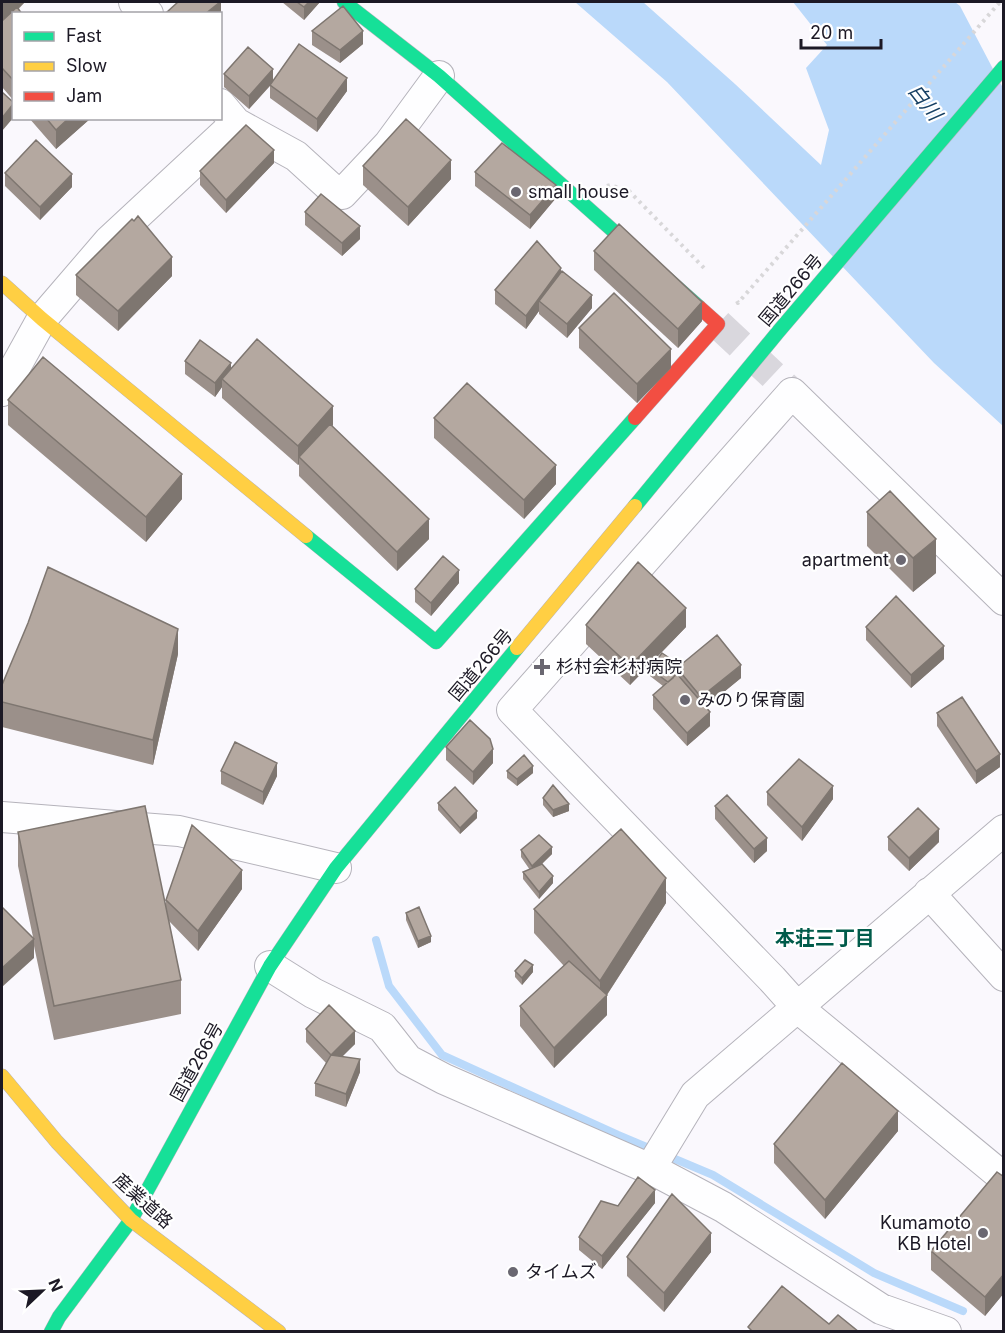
<svg xmlns="http://www.w3.org/2000/svg" width="1005" height="1333" viewBox="0 0 1005 1333" font-family="Inter,'Noto Sans JP',sans-serif">
  <style>
    .water { fill: #bad9fa }
    .lines { fill: none; stroke-linecap: round; stroke-linejoin: round }
    .stream { stroke: #bad9fa; stroke-width: 8 }
    .street-tunnel { stroke: #d9d7dd; stroke-width: 30; stroke-dasharray: 30 15; stroke-linecap: butt }
    .street-casing { stroke: #b5b3bb; stroke-width: 32 }
    .fast-casing { stroke: #b5b3bb; stroke-width: 15 }
    .slow-casing { stroke: #b5b3bb; stroke-width: 15 }
    .jam-casing { stroke: #b5b3bb; stroke-width: 15 }
    .path { stroke: #d8d7d9; stroke-width: 4; stroke-dasharray: 3 4.5; stroke-linecap: butt }
    .street { stroke: #fefeff; stroke-width: 30 }
    .fast { stroke: #16e098; stroke-width: 14 }
    .slow { stroke: #ffcf43; stroke-width: 14 }
    .jam { stroke: #f24e42; stroke-width: 14 }
    .wall { fill: #9b908a }
    .shaded-wall { fill: #7e7670 }
    .building { fill: #b4a8a0; stroke: #7e7670; stroke-width: 1.5 }
    .poi-dot { fill: #6a6771; stroke: #fff; stroke-width: 2 }
    .labels { text-anchor: middle; stroke-width: 4.5; stroke-linejoin: round; paint-order: stroke }
    .poi-label { font-size: 18px; fill: #1c1925; stroke: #fff; text-anchor: start }
    .street-label { font-size: 18px; fill: #1c1925; stroke: #fff }
    .water-label { font-size: 20px; font-style: italic; fill: #174064; stroke: #fff }
    .neighbourhood-label { font-size: 20px; font-weight: bold; fill: #005b4a; stroke: #fff }
  </style>
  <rect width="100%" height="100%" fill="#faf8fd"/>
  <path class="water" d="M575,2H643L735,84L821,165L829,130L806,68L827,45L793,2H955L960,6L1003,88V426L934,363L667,82Z"/>
  <g class="lines">
    <path class="stream" d="M376,940L389,986L442,1055L618,1135L713,1175L874,1273L963,1311"/>
    <path class="street-tunnel" d="M718,324L792,393"/>
    <g class="street-casing">
      <path id="street" d="M134,2L148,14
        M220,104L236,123
        M2,391L42,319L109,241L236,123L296,156L330,187L342,194L389,144L439,76
        M1004,600L792,393L512,710L772,979L798,1008L1004,1178
        M2,817L179,831L336,868
        M929,893L1004,976
        M270,966L313,993L382,1027L408,1060L444,1079L657,1172L723,1207L881,1309L946,1332
        M650,1169L695,1095L1004,830"/>
    </g>
    <g class="fast-casing">
      <path id="fast" d="M344,2L439,76L699,307
        M635,506L778,332L1004,67
        M306,536L436,642L635,418
        M51,1332L59,1317L131,1220L270,966L336,868L517,648"/>
    </g>
    <g class="slow-casing">
      <path id="slow" d="M2,283L42,319L306,536
        M517,648L635,506
        M2,1076L57,1142L131,1220L279,1332"/>
    </g>
    <g class="jam-casing">
      <path id="jam" d="M635,418L718,324L699,307"/>
    </g>
    <path class="path" d="M607,186L610,185L629,191L706,270
      M737,301L738,303L1000,2"/>
    <use href="#street" class="street"/>
    <use href="#fast" class="fast"/>
    <use href="#slow" class="slow"/>
    <use href="#jam" class="jam"/>
  </g>
  <path class="wall" d="M2,2H25L14,14V101L2,87Z
    M282,2H320L304,20Z
    M312,31L363,44L340,63L312,45Z
    M224,74L273,80L347,91L317,132L270,98V86L249,109L224,87Z
    M29,118H91L56,149Z
    M274,163L226,213L200,185V171Z
    M363,166L451,179L408,226L363,185Z
    M475,172L556,198L530,229L475,186Z
    M5,173L72,187L40,220L5,186Z
    M305,212L360,239L342,256L305,225Z
    M594,251L702,321L678,348L594,270Z
    M561,272L592,308L567,338L539,314V311L526,329L495,304V290Z
    M76,275L172,276L118,331L76,295Z
    M579,328L671,368L637,403L579,348Z
    M185,361L231,369L333,425L332,426L429,539L397,571L299,476V464L298,465L222,398V387L215,397L185,374Z
    M8,400L182,499L146,542L8,425Z
    M434,418L556,484L524,519L434,438Z
    M867,512L936,573L913,592L867,546Z
    M459,583L431,616L415,602V589Z
    M586,625L686,627L630,685L586,644Z
    M866,627L944,659L911,688L866,640Z
    M178,654L153,765L2,727V685Z
    M680,665L741,678L705,707L710,726L687,746L653,709V695L663,686L650,676V669Z
    M937,713L1000,767L976,784L937,726Z
    M446,747L493,763L473,785L446,760Z
    M221,771L277,776L263,805L221,784Z
    M507,771L533,773L517,786L507,778Z
    M767,792L833,799L802,841L767,805Z
    M543,798L569,811L553,817L543,805Z
    M438,803L477,818L460,834L438,810Z
    M715,806L767,851L754,863L715,819Z
    M18,832L166,909V900L242,889L198,951L169,921L181,980V1014L54,1040L34,946V958L33,937L18,866Z
    M888,837L939,842L909,871L888,850Z
    M521,850L552,854L542,864L553,883L539,899L523,879V872L530,870L521,857Z
    M666,903L607,995V1015L554,1068L520,1026V1006L564,966L534,933V909Z
    M406,913L431,942L418,948L406,920Z
    M515,971L533,972L522,985L515,977Z
    M306,1029L355,1044L342,1056L360,1072L346,1107L315,1096V1083L326,1063L306,1042Z
    M898,1131L825,1219L774,1163V1144Z
    M1004,1177V1293L985,1316L931,1270V1251Z
    M655,1203L602,1269L579,1250V1237L618,1206Z
    M711,1252L664,1312L627,1276V1257Z"/>
  <path class="shaded-wall" d="M4,2H25L2,23V4Z
    M220,2H221V13L220,14H205Z
    M309,2H320L304,20V7Z
    M363,31V44L340,63V50Z
    M273,69V82L249,109V96Z
    M347,78V91L317,132V119Z
    M14,103V117L2,131V118Z
    M69,118H91L56,149V130Z
    M274,150V163L226,213V200Z
    M451,160V179L408,226V207Z
    M72,174V187L40,220V207Z
    M556,185V198L530,229V215Z
    M360,226V239L342,256V243Z
    M172,257V276L118,331V311Z
    M561,268V281L539,301V311L526,329V316Z
    M592,295V308L567,338V324Z
    M702,302V321L678,348V329Z
    M671,349V368L637,403V384Z
    M231,363V376L222,379V387L215,397V383Z
    M333,406V425L303,460L299,457V464L298,465V446Z
    M556,465V484L524,519V500Z
    M182,474V499L146,542V517Z
    M429,519V539L397,571V552Z
    M936,539V573L913,592V558Z
    M459,570V583L431,616V603Z
    M686,608V627L630,685V666Z
    M178,629V654L153,765V740Z
    M944,646V659L911,688V675Z
    M741,665V678L701,711V697Z
    M710,712V726L687,746V733Z
    M493,749V763L473,785V772Z
    M1000,754V767L976,784V771Z
    M277,763V776L263,805V792Z
    M533,766V773L517,786V779Z
    M833,786V799L802,841V827Z
    M569,804V811L553,817V810Z
    M477,811V818L460,834V828Z
    M939,829V842L909,871V858Z
    M767,838V851L754,863V849Z
    M552,847V854L532,873V866Z
    M242,870V889L198,951V931Z
    M553,876V883L539,899V892Z
    M666,878V903L606,996L607,995V1015L554,1068V1048L600,1003V981Z
    M431,936V942L418,948V941Z
    M34,939V958L2,987V968Z
    M533,965V972L522,985V978Z
    M355,1031V1044L331,1068V1055Z
    M360,1059V1072L346,1107V1094Z
    M898,1111V1131L825,1219V1200Z
    M655,1190V1203L602,1269V1256Z
    M711,1233V1252L664,1312V1293Z
    M1004,1274V1293L985,1316V1297Z"/>
  <path class="building" d="M178,2H220L205,14H169L167,12Z
    M297,2H309L304,7Z
    M343,6L363,31L340,50L312,31Z
    M17,7L22,14H14V81L2,68V21Z
    M299,44L347,78L317,119L270,85Z
    M248,47L273,69L249,96L224,74Z
    M2,92L14,103L2,118Z
    M46,118H69L56,130Z
    M406,119L451,160L408,207L363,166Z
    M246,125L274,150L226,200L200,171Z
    M36,140L72,174L40,207L5,173Z
    M502,143L556,185L530,215L475,172Z
    M321,194L360,226L342,243L305,212Z
    M138,216L172,257L118,311L76,275L132,219L134,221Z
    M619,224L702,302L678,329L594,251Z
    M537,241L561,268L526,316L495,290Z
    M562,271L592,295L567,324L539,301Z
    M614,293L671,349L637,384L579,328Z
    M257,339L333,406L298,446L222,379Z
    M200,340L231,363L215,383L185,361Z
    M43,357L182,474L146,517L8,400Z
    M467,383L556,465L524,500L434,418Z
    M330,424L429,519L397,552L299,457Z
    M890,491L936,539L913,558L867,512Z
    M443,556L459,570L431,603L415,589Z
    M638,562L686,608L630,666L586,625Z
    M48,567L178,629L153,740L2,702V685L28,623Z
    M896,596L944,646L911,675L866,627Z
    M717,635L741,665L701,697L677,668Z
    M662,653L680,665L677,668V672L673,678L668,682L650,669Z
    M677,674L710,712L687,733L653,695Z
    M962,697L1000,754L976,771L937,713Z
    M470,720L490,739L493,749L473,772L446,747Z
    M235,742L277,763L263,792L221,771Z
    M524,755L533,766L517,779L507,771Z
    M799,759L833,786L802,827L767,792Z
    M553,785L569,804L553,810L543,798Z
    M455,787L477,811L460,828L438,803Z
    M727,795L767,838L754,849L715,806Z
    M145,806L181,980L54,1006L18,832Z
    M918,808L939,829L909,858L888,837Z
    M192,825L242,870L198,931L166,900Z
    M621,829L666,878L600,981L534,909Z
    M539,835L552,847L532,866L521,850Z
    M542,864L553,876L539,892L523,872Z
    M2,907L34,939L2,968Z
    M419,907L431,936L418,941L406,913Z
    M525,960L533,965L522,978L515,971Z
    M569,961L607,995L554,1048L520,1006Z
    M329,1005L355,1031L331,1055L306,1029Z
    M331,1055L360,1059L346,1094L315,1083Z
    M842,1063L898,1111L825,1200L774,1144Z
    M997,1172L1004,1177V1274L985,1297L931,1251Z
    M638,1177L655,1190L602,1256L579,1237L601,1201L618,1206Z
    M672,1194L711,1233L664,1293L627,1257Z
    M782,1286L829,1324L838,1315L859,1332H753L748,1327Z"/>
  <g class="poi-dot">
    <circle cx="516" cy="192" r="6"/>
    <circle cx="901" cy="560" r="6"/>
    <path d="M539 658h6v6h6v6h-6v6h-6v-6h-6v-6h6z"/>
    <circle cx="685" cy="700" r="6"/>
    <circle cx="983" cy="1233" r="6"/>
    <circle cx="513" cy="1272" r="6"/>
  </g>
  <g class="labels">
    <g class="poi-label">
      <text x="528" y="198">small house</text>
      <text x="889" y="566" text-anchor="end">apartment</text>
      <text x="556" y="673">杉村会杉村病院</text>
      <text x="697" y="706">みのり保育園</text>
      <text x="971" y="1229" text-anchor="end">Kumamoto<tspan x="971" dy="21">KB Hotel</tspan></text>
      <text x="525" y="1278">タイムズ</text>
    </g>
    <g class="street-label">
      <text transform="translate(791 290) rotate(-50)" y="6">国道266号</text>
      <text transform="translate(481 665) rotate(-50)" y="6">国道266号</text>
      <text transform="translate(197 1062) rotate(-61)" y="6">国道266号</text>
      <text transform="translate(143 1201) rotate(42)" y="6">産業道路</text>
    </g>
    <g class="water-label">
      <text transform="translate(925 102) rotate(52)" y="7">白川</text>
    </g>
    <g class="neighbourhood-label">
      <text x="825" y="945">本荘三丁目</text>
    </g>
  </g>
  <rect width="1005" height="1333" fill="none" stroke="#1c1925" stroke-width="6"/>
  <rect x="12" y="12" width="210" height="108" fill="#ffffff" stroke="#a4a3a8" stroke-width="1.5"/>
  <rect x="24" y="32" width="30" height="9" fill="#16e098" stroke="#a4a3a8" stroke-width="1.5"/>
  <text x="66" y="42" font-size="18" fill="#1c1925">Fast</text>
  <rect x="24" y="62" width="30" height="9" fill="#ffcf43" stroke="#a4a3a8" stroke-width="1.5"/>
  <text x="66" y="72" font-size="18" fill="#1c1925">Slow</text>
  <rect x="24" y="92" width="30" height="9" fill="#f24e42" stroke="#a4a3a8" stroke-width="1.5"/>
  <text x="66" y="102" font-size="18" fill="#1c1925">Jam</text>
  <g transform="translate(42 1291) rotate(67)" stroke="#ffffff" stroke-width="4.5" paint-order="stroke">
  <path d="M0-4.5L10 22L0 15L-10 22Z" fill="#1c1925"/>
  <text y="-9" font-size="16" font-weight="bold" text-anchor="middle" fill="#1c1925">N</text>
  </g>
  <path d="M801 39v9h80v-9" fill="none" stroke="#1c1925" stroke-width="3"/>
  <text x="810" y="39" font-size="18" fill="#1c1925" stroke="#ffffff" stroke-width="4.5" paint-order="stroke">20 m</text>
</svg>
